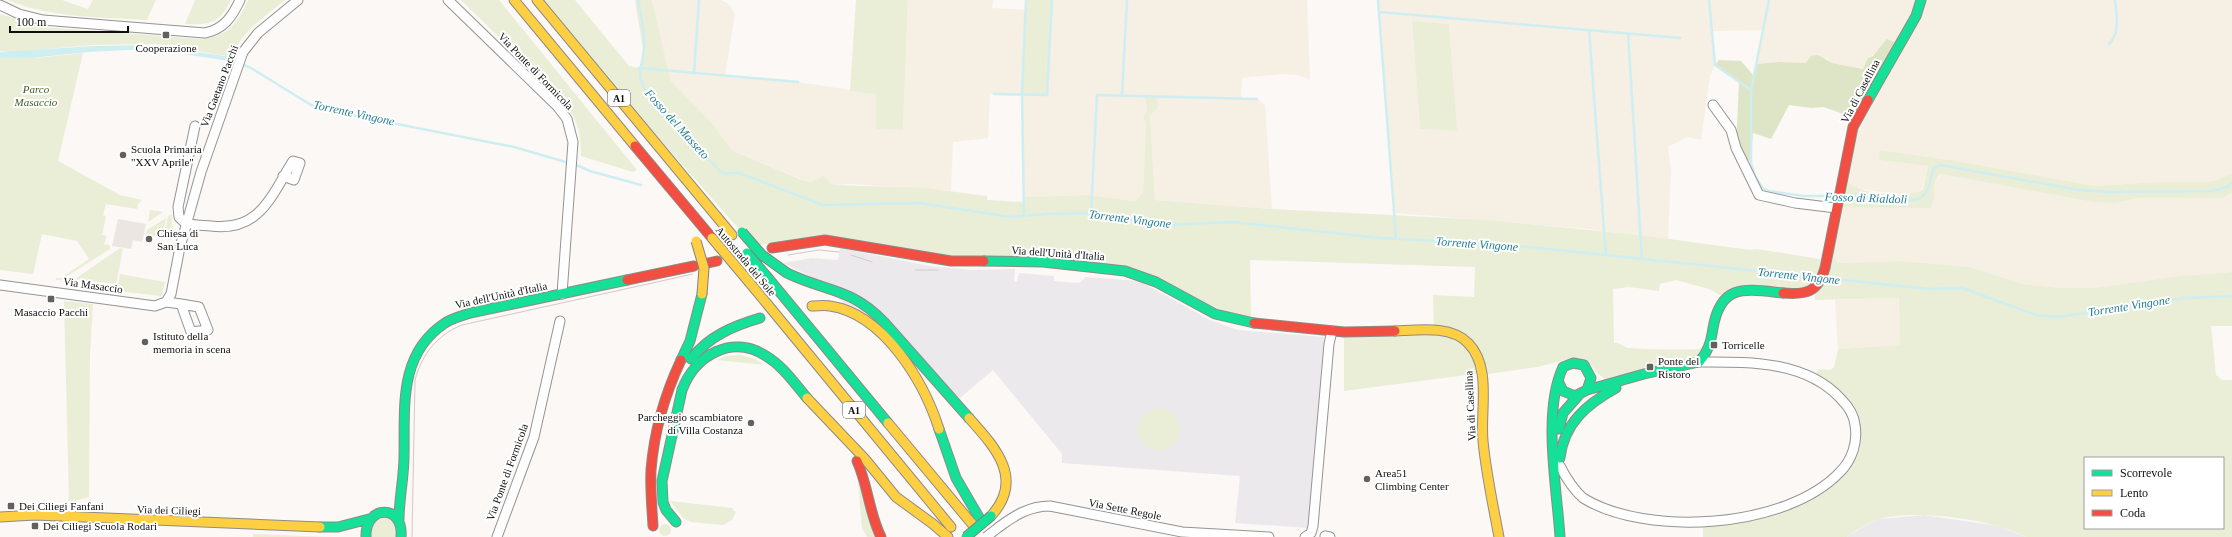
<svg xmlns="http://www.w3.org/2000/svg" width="2232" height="537" viewBox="0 0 2232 537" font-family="Georgia,serif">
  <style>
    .industrial { fill: #ece9ec }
    .farmland { fill: #f6efe3; fill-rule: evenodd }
    .green { fill: #eaeed7; fill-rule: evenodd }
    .forest { fill: #dde5c6 }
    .plaza { fill: #ebe6e1 }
    .water { fill: #ceeef2 }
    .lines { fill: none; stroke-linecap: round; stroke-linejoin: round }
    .stream { stroke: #ceeef2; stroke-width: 2.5 }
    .street-casing { stroke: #959493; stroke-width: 11 }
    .fast-casing { stroke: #8c8b89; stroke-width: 11 }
    .slow-casing { stroke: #8c8b89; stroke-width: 11 }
    .jam-casing { stroke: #8c8b89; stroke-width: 11 }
    .street { stroke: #fefefe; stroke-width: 9 }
    .fast { stroke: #16e098; stroke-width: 9 }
    .slow { stroke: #ffcf43; stroke-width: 9 }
    .jam { stroke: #f24e42; stroke-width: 9 }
    .tram { stroke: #d6c7ca; stroke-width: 1 }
    .street-bridge-casing { stroke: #959493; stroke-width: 11; stroke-linecap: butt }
    .fast-bridge-casing { stroke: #838180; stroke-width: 11; stroke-linecap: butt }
    .slow-bridge-casing { stroke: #838180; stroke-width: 11; stroke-linecap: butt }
    .street-bridge { stroke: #fefefe; stroke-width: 9 }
    .fast-bridge { stroke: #16e098; stroke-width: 9 }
    .slow-bridge { stroke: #ffcf43; stroke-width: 9 }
    .poi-dot { fill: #626160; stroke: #fff; stroke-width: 1.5 }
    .labels { text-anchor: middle; stroke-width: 4; stroke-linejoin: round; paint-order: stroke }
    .shield { fill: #fff; stroke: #575757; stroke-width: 1 }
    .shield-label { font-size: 10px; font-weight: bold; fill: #0f0f0f }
    .poi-label { font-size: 11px; fill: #0f0f0f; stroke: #fff; text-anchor: start }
    .street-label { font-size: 11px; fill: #0f0f0f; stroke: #fff }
    .park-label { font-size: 11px; font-style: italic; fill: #406125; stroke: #fff }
    .water-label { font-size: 12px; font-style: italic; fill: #247f95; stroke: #fff }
  </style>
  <rect width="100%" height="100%" fill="#fbf8f5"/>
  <path class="industrial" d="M840,248L929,266L972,270L1015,269L1014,281L1017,282L1019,273L1054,276V281L1079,283L1086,277L1138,281L1154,289L1210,320L1238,330L1324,337L1309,528L1235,523L1240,476L1062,463V454L993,370L960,398L812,277L783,263L812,258L838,260Z
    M1924,515L1998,526L2026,537H1847L1866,525L1879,519Z"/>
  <path class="farmland" d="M652,0H721L729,4L735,14L725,76L798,82L876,94L877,129L903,130L908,0H993L992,8L1025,10L1022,94L1047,95L1052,0H1307L1310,80L1298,75L1281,74L1242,78L1241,98L1257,99L1265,105L1272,209L1155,200L1150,116L1159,106L1156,96H1145L1147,110L1143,117L1146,124L1143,192L1135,201L1089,195L1023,197L1021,94H990L988,138L953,142L951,191L850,184L834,185L822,179L811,182L803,180L733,151L711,122L671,81Z
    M1378,0H2232V173L2218,180L2209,182H2157L2095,186L1957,161L1880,150V160L1928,166L1922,189L1911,195L1857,189L1841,181L1880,50L1868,58L1864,69L1832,63L1826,58L1807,63L1779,62L1756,64L1763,30L1712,31L1715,65L1710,76L1701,140L1687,137L1668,147L1671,171L1668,239L1580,228L1395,213ZM1412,21L1449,24L1456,131L1420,129Z
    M1941,174L2093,202L2115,203L2138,198H2223L2232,193V272L2180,276L2094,288H2061L2023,284L1970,267L1901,261L1838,263L1834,258L1842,207L1932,206L1936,180Z
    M1900,298L1901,345L1838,349L1835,300Z"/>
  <path class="green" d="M8,0H62L88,9L93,0H156L147,20C101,17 50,18 8,0Z
    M195,0H231C220,23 210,25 185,24Z
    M248,0H285C266,16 240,32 232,57L157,44L94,45L11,52L0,51V14L41,27L203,39C229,36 238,22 248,0Z
    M461,0H499L637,170L633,172L581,156C581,130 577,118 561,98Z
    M537,0H575L629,66L639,68L644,56L635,0H652L671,81L711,122L733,151L802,180L811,182L824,176L829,182L834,185L925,188L987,196V200L1023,202V197L1089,195L1135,201L1143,192L1146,124L1143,117L1147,110L1145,96H1156L1159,106L1150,116L1155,200L1272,209L1488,220L1640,235L1750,250L1757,249L1826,260L1848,182C1857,194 1911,199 1923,189L1928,166L1879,160L1880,150L1957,161L2095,186L2157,182H2209L2218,180L2232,173V193L2223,198H2138L2115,203L2093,202L1941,174C1930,180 1938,199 1930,208L1842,207L1834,258L1838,263L1901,261L1970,267L2023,284L2061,288H2094L2180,276L2232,272V326H2211L2216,375L2222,380H2232V537H2026C1991,519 1917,509 1879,519C1867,523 1857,530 1847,537H1703V526L1730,523L1823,487L1853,451L1852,414L1813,377L1819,369L1830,370L1834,367L1838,349L1900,345L1899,298L1815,300V289L1725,298L1709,289L1676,280L1660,284L1659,291L1629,287L1613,289L1614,343C1620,342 1623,347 1628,348C1638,349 1697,351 1704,348L1705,355L1604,381L1603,377L1598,374L1590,364L1573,358L1537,367L1488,374L1482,373L1344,391V332L1434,330L1433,295L1474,297L1475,267L1250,260L1251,323L1147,278L986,262L836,242L768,244L754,246ZM2085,458H2223V528H2085Z
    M856,0H908L903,130L876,129V94L850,91Z
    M1026,0H1052L1047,95L1022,94Z
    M1412,21L1449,24L1457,131L1420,129Z
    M83,53L58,161L120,195L142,200L138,204L137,209L106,204L103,215L106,216L102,235L107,236L104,244L110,245V249L61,280H56V278H61L89,259L77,241L42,234L33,274L0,270V58H36Z
    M150,210L163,212L148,222Z
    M172,214L171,240L164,238L168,216Z
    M166,218L162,237L146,235L147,230Z
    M120,248L123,249L116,284L75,279Z
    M120,274L165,282L162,296L117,291Z
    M64,301L93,304L90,354L89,497L69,502Z
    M741,355L755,359L764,365L716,360L726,356Z
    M1138 429a21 21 0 1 1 42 0a21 21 0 1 1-42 0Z
    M858,482L875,537H867L862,528Z
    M670,501L733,508V510L736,512L732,520L723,525L691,522L683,518Z
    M385,517L396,524L397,537H371L372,522Z
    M659 530a6 6 0 1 1 12 0a6 6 0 1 1-12 0Z
    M253,534L330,537H253Z"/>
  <path class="forest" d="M1887,39L1899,44L1857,119L1824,107L1812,108L1789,105L1771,139L1753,133L1751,160L1742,162L1736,148L1739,82L1715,65L1719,60L1741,61L1753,75L1756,64L1779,62L1806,63L1811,56L1818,55L1832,63L1863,69L1868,58L1873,56Z"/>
  <path class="plaza" d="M118,219L146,224L142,242L133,240L131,249L112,246Z"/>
  <path class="water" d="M149,45L232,57L230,61L149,49L88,52L31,58H0V52L94,46Z"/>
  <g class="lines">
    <path class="stream" d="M638,0C641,15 645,31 644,47C643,71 634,68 647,95L722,173H739L823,205L919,203L1011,217L1047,214L1091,213L1164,225L1233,222L1379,238L1499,244L1817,277
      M1378,0L1396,238
      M1709,0L1715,65L1751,90
      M1769,0L1751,90V163L1755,176L1763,189L1770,191L1803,196H1834
      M1380,12L1680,38
      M1589,30L1606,256
      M1628,33L1642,260
      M2109,44C2121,32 2116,15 2115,0
      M229,59L251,68L311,105L336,112L514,147L569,163
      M639,68L798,82
      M694,73L699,0
      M994,94L1047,95L1052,0
      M1122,95L1127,0
      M574,164L590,171L641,185
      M1843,195L1916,200C1930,195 1930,181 1933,169L1940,165L2079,190L2106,192L2212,191L2227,187L2232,183
      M1091,213L1097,95L1257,99
      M1024,216L1022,94L1026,0
      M1825,278L1927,289L1962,288L2036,315L2058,317L2185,298L2232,296"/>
    <g class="street-casing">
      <path id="street" d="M448,0L557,106L567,119L573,142L562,294
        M0,5L19,14L43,20L205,33C224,29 232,17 240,0
        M1713,105L1731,130L1736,148L1759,195L1795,203L1836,208
        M195,126L178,207L179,217L184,222C192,226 203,225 211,226C260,232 271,196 293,161L300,163L294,180L283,176
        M0,285L155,306L166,302L181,304
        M166,302L171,294L180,247L201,172L243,52L258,33L298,0
        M181,304L199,307L208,330L191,332Z
        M1560,466C1566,478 1573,489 1583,498C1646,537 1786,529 1840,472C1852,460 1858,442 1855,425C1854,415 1848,406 1841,399C1805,360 1748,362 1699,362
        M999,527C1015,515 1030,506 1050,506L1182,532L1269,537
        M1325,536L1330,537
        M497,537L534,437L560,321
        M1305,537L1311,533L1313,526L1329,344L1332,331"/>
    </g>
    <g class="fast-casing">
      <path id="fast" d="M1868,100L1916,16L1921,0
        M984,261L1043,262L1125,271L1156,282L1215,314L1254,323
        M787,273C826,292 850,287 884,322L969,418
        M769,279L888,423
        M691,359C709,336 733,326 760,318
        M681,360L690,341L702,294
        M1558,381L1563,391L1575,396L1587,390L1591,378L1584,365L1573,363L1563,367C1542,412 1557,488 1560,537
        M1587,390L1644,374L1699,362C1708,352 1711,342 1713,328C1721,283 1745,289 1783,293
        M939,429L956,478L980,519
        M1559,429L1563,413L1578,396
        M1560,458C1564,423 1587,404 1616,388
        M399,520C399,498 404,478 404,456C405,407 398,354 445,323C452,318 462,316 470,313L627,280
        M676,522L666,510L663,502L662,481L682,390C695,355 732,334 766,356C783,366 795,384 807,398
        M320,527H338L369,519
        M366,537C365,504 404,504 401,537"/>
    </g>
    <g class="slow-casing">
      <path id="slow" d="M514,0L635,146
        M537,0L732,235
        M749,282L951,527
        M812,306C818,306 825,305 830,306C884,314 924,382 939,429
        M1395,331C1418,330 1451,325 1468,343C1492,367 1480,410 1483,441C1486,473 1493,505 1499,537
        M807,398L865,459L896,497L933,524L948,537
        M969,418C995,447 1025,479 991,516
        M888,423L973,525
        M0,517L35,515L320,527"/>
    </g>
    <g class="jam-casing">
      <path id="jam" d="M635,146L712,238
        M772,248L825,240L951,261H984
        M708,263L717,261
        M627,280L694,266
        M1783,293C1807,295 1818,292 1825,268L1853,127L1868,100
        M1254,323L1344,332L1395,331
        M857,461C868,485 869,513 881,537
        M653,526C652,508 650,488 651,470C654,432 665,394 681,360"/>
    </g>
    <use href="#street" class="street"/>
    <use href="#fast" class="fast"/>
    <use href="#slow" class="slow"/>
    <use href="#jam" class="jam"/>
    <path class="tram" d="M788,255L819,250L839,252
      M851,255L872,262
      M915,270H938
      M412,537L415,380C422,354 437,335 462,325L693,274"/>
    <g class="street-bridge-casing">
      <path id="street-bridge" d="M986,537L999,527"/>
    </g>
    <g class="fast-bridge-casing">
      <path id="fast-bridge" d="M742,232L762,255L787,273
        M747,253L769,279
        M966,537L991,516"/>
    </g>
    <g class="slow-bridge-casing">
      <path id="slow-bridge" d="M712,238L749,282
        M696,241L704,268L702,294"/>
    </g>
    <use href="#street-bridge" class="street-bridge"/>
    <use href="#fast-bridge" class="fast-bridge"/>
    <use href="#slow-bridge" class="slow-bridge"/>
  </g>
  <g class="poi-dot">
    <rect x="162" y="31" width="8" height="8" rx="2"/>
    <circle cx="123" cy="155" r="4"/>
    <circle cx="149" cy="239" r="4"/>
    <rect x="47" y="295" width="8" height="8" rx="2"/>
    <circle cx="145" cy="342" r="4"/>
    <rect x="1710" y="341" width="8" height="8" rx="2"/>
    <rect x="1646" y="363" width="8" height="8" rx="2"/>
    <circle cx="751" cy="423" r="4"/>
    <circle cx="1367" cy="479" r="4"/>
    <rect x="7" y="502" width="8" height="8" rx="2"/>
    <rect x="31" y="522" width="8" height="8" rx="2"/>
  </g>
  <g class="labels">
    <g class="shield">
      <rect x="608" y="90" width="22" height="16" rx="3"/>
      <rect x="843" y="402" width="22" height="16" rx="3"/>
    </g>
    <g class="shield-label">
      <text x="619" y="102">A1</text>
      <text x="854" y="414">A1</text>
    </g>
    <g class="poi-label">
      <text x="166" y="52" text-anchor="middle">Cooperazione</text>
      <text x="131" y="153">Scuola Primaria<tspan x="131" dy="13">"XXV Aprile"</tspan></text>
      <text x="157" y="237">Chiesa di<tspan x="157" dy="13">San Luca</tspan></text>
      <text x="51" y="316" text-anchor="middle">Masaccio Pacchi</text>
      <text x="153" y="340">Istituto della<tspan x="153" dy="13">memoria in scena</tspan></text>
      <text x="1722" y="349">Torricelle</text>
      <text x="1658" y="365">Ponte del<tspan x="1658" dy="13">Ristoro</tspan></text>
      <text x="743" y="421" text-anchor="end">Parcheggio scambiatore<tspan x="743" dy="13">di Villa Costanza</tspan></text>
      <text x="1375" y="477">Area51<tspan x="1375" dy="13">Climbing Center</tspan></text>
      <text x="19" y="510">Dei Ciliegi Fanfani</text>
      <text x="43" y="530">Dei Ciliegi Scuola Rodari</text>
    </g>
    <g class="street-label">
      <text transform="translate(536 71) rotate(46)" y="4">Via Ponte di Formicola</text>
      <text transform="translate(219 86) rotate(-69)" y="4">Via Gaetano Pacchi</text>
      <text transform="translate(1860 91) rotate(-62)" y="4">Via di Casellina</text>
      <text transform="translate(1058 253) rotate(4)" y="4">Via dell'Unità d'Italia</text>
      <text transform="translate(746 261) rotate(50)" y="4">Autostrada del Sole</text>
      <text transform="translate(93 285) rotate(8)" y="4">Via Masaccio</text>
      <text transform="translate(501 295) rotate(-12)" y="4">Via dell'Unità d'Italia</text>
      <text transform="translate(1470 406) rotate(-93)" y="4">Via di Casellina</text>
      <text transform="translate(507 472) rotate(-70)" y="4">Via Ponte di Formicola</text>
      <text transform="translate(1125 509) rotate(11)" y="4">Via Sette Regole</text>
      <text transform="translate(169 510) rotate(2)" y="4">Via dei Ciliegi</text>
    </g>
    <g class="park-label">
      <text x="36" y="93">Parco<tspan x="36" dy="13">Masaccio</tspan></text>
    </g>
    <g class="water-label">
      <text transform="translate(354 113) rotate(12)" y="4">Torrente Vingone</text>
      <text transform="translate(677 124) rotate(48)" y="4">Fosso del Masseto</text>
      <text transform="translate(1866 198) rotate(2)" y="4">Fosso di Rialdoli</text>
      <text transform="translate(1130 219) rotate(7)" y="4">Torrente Vingone</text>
      <text transform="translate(1477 244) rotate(4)" y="4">Torrente Vingone</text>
      <text transform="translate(1799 276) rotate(6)" y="4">Torrente Vingone</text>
      <text transform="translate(2129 306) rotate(-9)" y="4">Torrente Vingone</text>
    </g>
  </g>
  <rect x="2084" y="457" width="140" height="72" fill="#ffffff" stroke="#9f9f9f"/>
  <rect x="2092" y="470" width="20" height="6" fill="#16e098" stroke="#9f9f9f"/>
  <text x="2120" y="477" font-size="12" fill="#0f0f0f">Scorrevole</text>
  <rect x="2092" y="490" width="20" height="6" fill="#ffcf43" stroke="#9f9f9f"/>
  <text x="2120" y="497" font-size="12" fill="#0f0f0f">Lento</text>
  <rect x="2092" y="510" width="20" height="6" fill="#f24e42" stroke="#9f9f9f"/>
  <text x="2120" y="517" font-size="12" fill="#0f0f0f">Coda</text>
  <path d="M10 26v6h118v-6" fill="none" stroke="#0f0f0f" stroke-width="2"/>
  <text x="16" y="26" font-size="12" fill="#0f0f0f" stroke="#ffffff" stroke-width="3" paint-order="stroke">100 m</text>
</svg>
